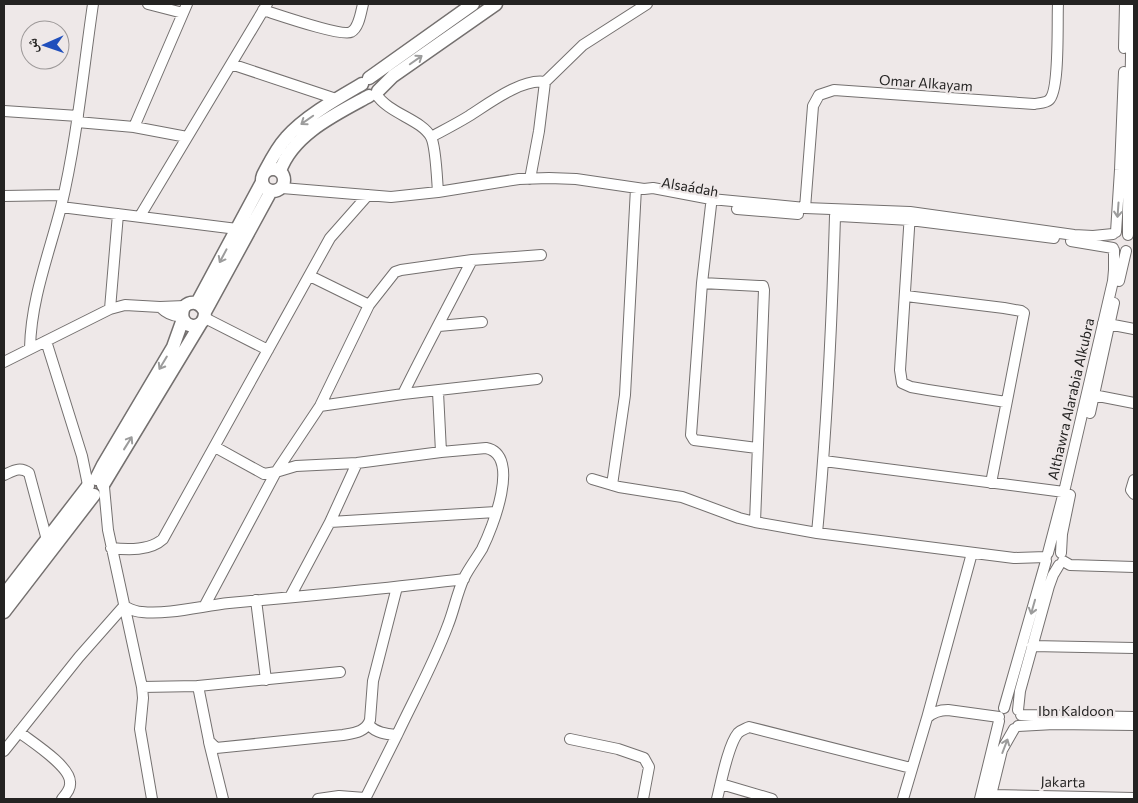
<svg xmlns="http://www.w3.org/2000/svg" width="1138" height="803" viewBox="0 0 1138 803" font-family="Commissioner,'Noto Naskh Arabic',sans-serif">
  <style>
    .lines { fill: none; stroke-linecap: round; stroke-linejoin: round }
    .minor-casing { stroke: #74706f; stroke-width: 12 }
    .major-casing { stroke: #74706f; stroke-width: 15 }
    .minor { stroke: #fff; stroke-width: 10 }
    .major { stroke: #fff; stroke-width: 12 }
    .oneway { stroke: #9c9c9c }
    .labels { text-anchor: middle; stroke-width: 4.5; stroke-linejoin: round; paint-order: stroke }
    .street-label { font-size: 14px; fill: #242322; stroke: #eee8e8 }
  </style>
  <rect width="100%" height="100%" fill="#eee8e8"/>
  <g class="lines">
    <g class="minor-casing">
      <path id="minor" d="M148,4L183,13
        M263,10C276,14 342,37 351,32C359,28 361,12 363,4
        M1124,48L1125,4
        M231,64L336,99
        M545,82L583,45L647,4
        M376,94C389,114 421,119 431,137C436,147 437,180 438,192
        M4,111L78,116
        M77,122L134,127L187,137
        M134,127L187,4
        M431,137C444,130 456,124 469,116C488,104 522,78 545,82L539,131L530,179
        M282,188L391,197L438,192L519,179L549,178L576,179L644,189L653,188L711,199L805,208L910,212L1074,235L1093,236L1113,234
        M4,196L63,195
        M711,205L702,283L691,435L694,440L757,448
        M61,207L237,229
        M805,208L813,106L819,95L834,90L1034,104C1039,103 1046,103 1049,100C1060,91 1057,20 1058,4
        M737,209L798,214
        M910,213L900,370L902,383L911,387L928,390L1006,402
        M140,216L267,4
        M839,216L910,220L1054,238
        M1116,232L1120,170L1124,72
        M1128,235V210L1132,4
        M1071,241L1113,248
        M310,276L369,305
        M1119,281L1126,251
        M702,283L759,286H763L764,290L755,522
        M906,296L1004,308L1021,311L1024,313L991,483
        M160,307C167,314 173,317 182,316
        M110,309L118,214
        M205,318L268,350
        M1103,323L1134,329
        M439,326L482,322
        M46,341L82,456L88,485
        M30,348C31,299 49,254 61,207C77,140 83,72 93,4
        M4,362L110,309L125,305L160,307L185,306
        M438,392L441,452
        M403,394C425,349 449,305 472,260
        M1088,394L1134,403
        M320,406L403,394L537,379
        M1090,413L1114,303
        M215,447L264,474L276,472L296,466L357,463L441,452L486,448C522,455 492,529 482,549C476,559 469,568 464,578C457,593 454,610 448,625C434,663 414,699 397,735C386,734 376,733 369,725
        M824,461L1064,492
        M4,475C13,471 20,466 29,473L47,540
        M592,479L619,487L682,497L739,518L755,522L817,533L1014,558L1046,557
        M1134,480L1131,490L1134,494
        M612,485L625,395L636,188
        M104,487L108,530L142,687L143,698L140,729L152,799
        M330,522L496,512
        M817,533C827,427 832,321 835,216
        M111,548C128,550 150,551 163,539L330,238L368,195
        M1048,553L1064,492L1113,281L1114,270V250
        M1061,553L1062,534L1070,495
        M1063,561L1070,565L1134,567
        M290,597L330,522L357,463
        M256,600L266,680
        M205,605L276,472L320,406L369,305L395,272L401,270L472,260L541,255
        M1032,646L1134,648
        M198,686L209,741L216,748L343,735C354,733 366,732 370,720L373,681L397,587
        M142,687L198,686L340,672
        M1004,708L1046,561
        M1018,710L1020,691L1049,586L1053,575L1059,565
        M1021,715L1134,717
        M927,718L972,553
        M1018,726L1054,724L1134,725
        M19,732C32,742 70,766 70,782C71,789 66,794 62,799
        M570,739L618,749L644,758L649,767L643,799
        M209,742L223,799
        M4,751L79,657L124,606C130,609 135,612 142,612C167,615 202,606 229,603C307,596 385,589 464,579
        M721,784L772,799
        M991,795L1134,798
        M318,799L339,796L365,798
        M365,799L397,735
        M717,799C721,783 728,745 738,733C741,730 745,729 749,727L911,768
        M903,799L927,718C933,712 940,710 948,710L999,717
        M980,799L999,721
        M990,799L1002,750L1014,729"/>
    </g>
    <g class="major-casing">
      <path id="major" d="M369,78L473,4
        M378,91L393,76L496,4
        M262 180a11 11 0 1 1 22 0a11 11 0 1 1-22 0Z
        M280,171C293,134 336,114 369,96
        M263,175C270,162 276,149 286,138C304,117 338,98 362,84
        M197,303L262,182
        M205,312C201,302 191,300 184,307C175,328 205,334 205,312L271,191
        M96,479L103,465L173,347L183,319
        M103,485L201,323
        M4,595L88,486
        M4,612L94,495"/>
    </g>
    <use href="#minor" class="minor"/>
    <use href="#major" class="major"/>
  </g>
  <defs><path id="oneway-shaft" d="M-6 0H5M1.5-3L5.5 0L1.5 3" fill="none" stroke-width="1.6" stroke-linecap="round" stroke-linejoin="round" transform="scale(1.25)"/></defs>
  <g class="oneway">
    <use href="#oneway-shaft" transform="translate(416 60) rotate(-35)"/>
    <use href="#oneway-shaft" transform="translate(307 120) rotate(145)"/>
    <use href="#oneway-shaft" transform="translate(1118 210) rotate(94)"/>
    <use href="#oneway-shaft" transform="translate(223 256) rotate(118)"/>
    <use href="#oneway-shaft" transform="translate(163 363) rotate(121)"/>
    <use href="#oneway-shaft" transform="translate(128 443) rotate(-58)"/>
    <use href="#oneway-shaft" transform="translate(1033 607) rotate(106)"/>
    <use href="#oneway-shaft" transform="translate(1005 746) rotate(-69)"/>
  </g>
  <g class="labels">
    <g class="street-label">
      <text transform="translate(926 83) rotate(4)" y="5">Omar Alkayam</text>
      <text transform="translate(690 187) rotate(10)" y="5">Alsaádah</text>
      <text transform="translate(1071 399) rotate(-77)" y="5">Althawra Alarabia Alkubra</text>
      <text x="1076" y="716">Ibn Kaldoon</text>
      <text transform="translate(1063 782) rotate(1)" y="5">Jakarta</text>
    </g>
  </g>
  <rect width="1138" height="803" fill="none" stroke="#242322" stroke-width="10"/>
  <g transform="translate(45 45) rotate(268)"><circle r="24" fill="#eee8e8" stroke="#9d9999"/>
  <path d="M0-4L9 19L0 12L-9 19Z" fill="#204fbc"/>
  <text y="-8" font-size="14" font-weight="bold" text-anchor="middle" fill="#242322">ش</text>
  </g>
</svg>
